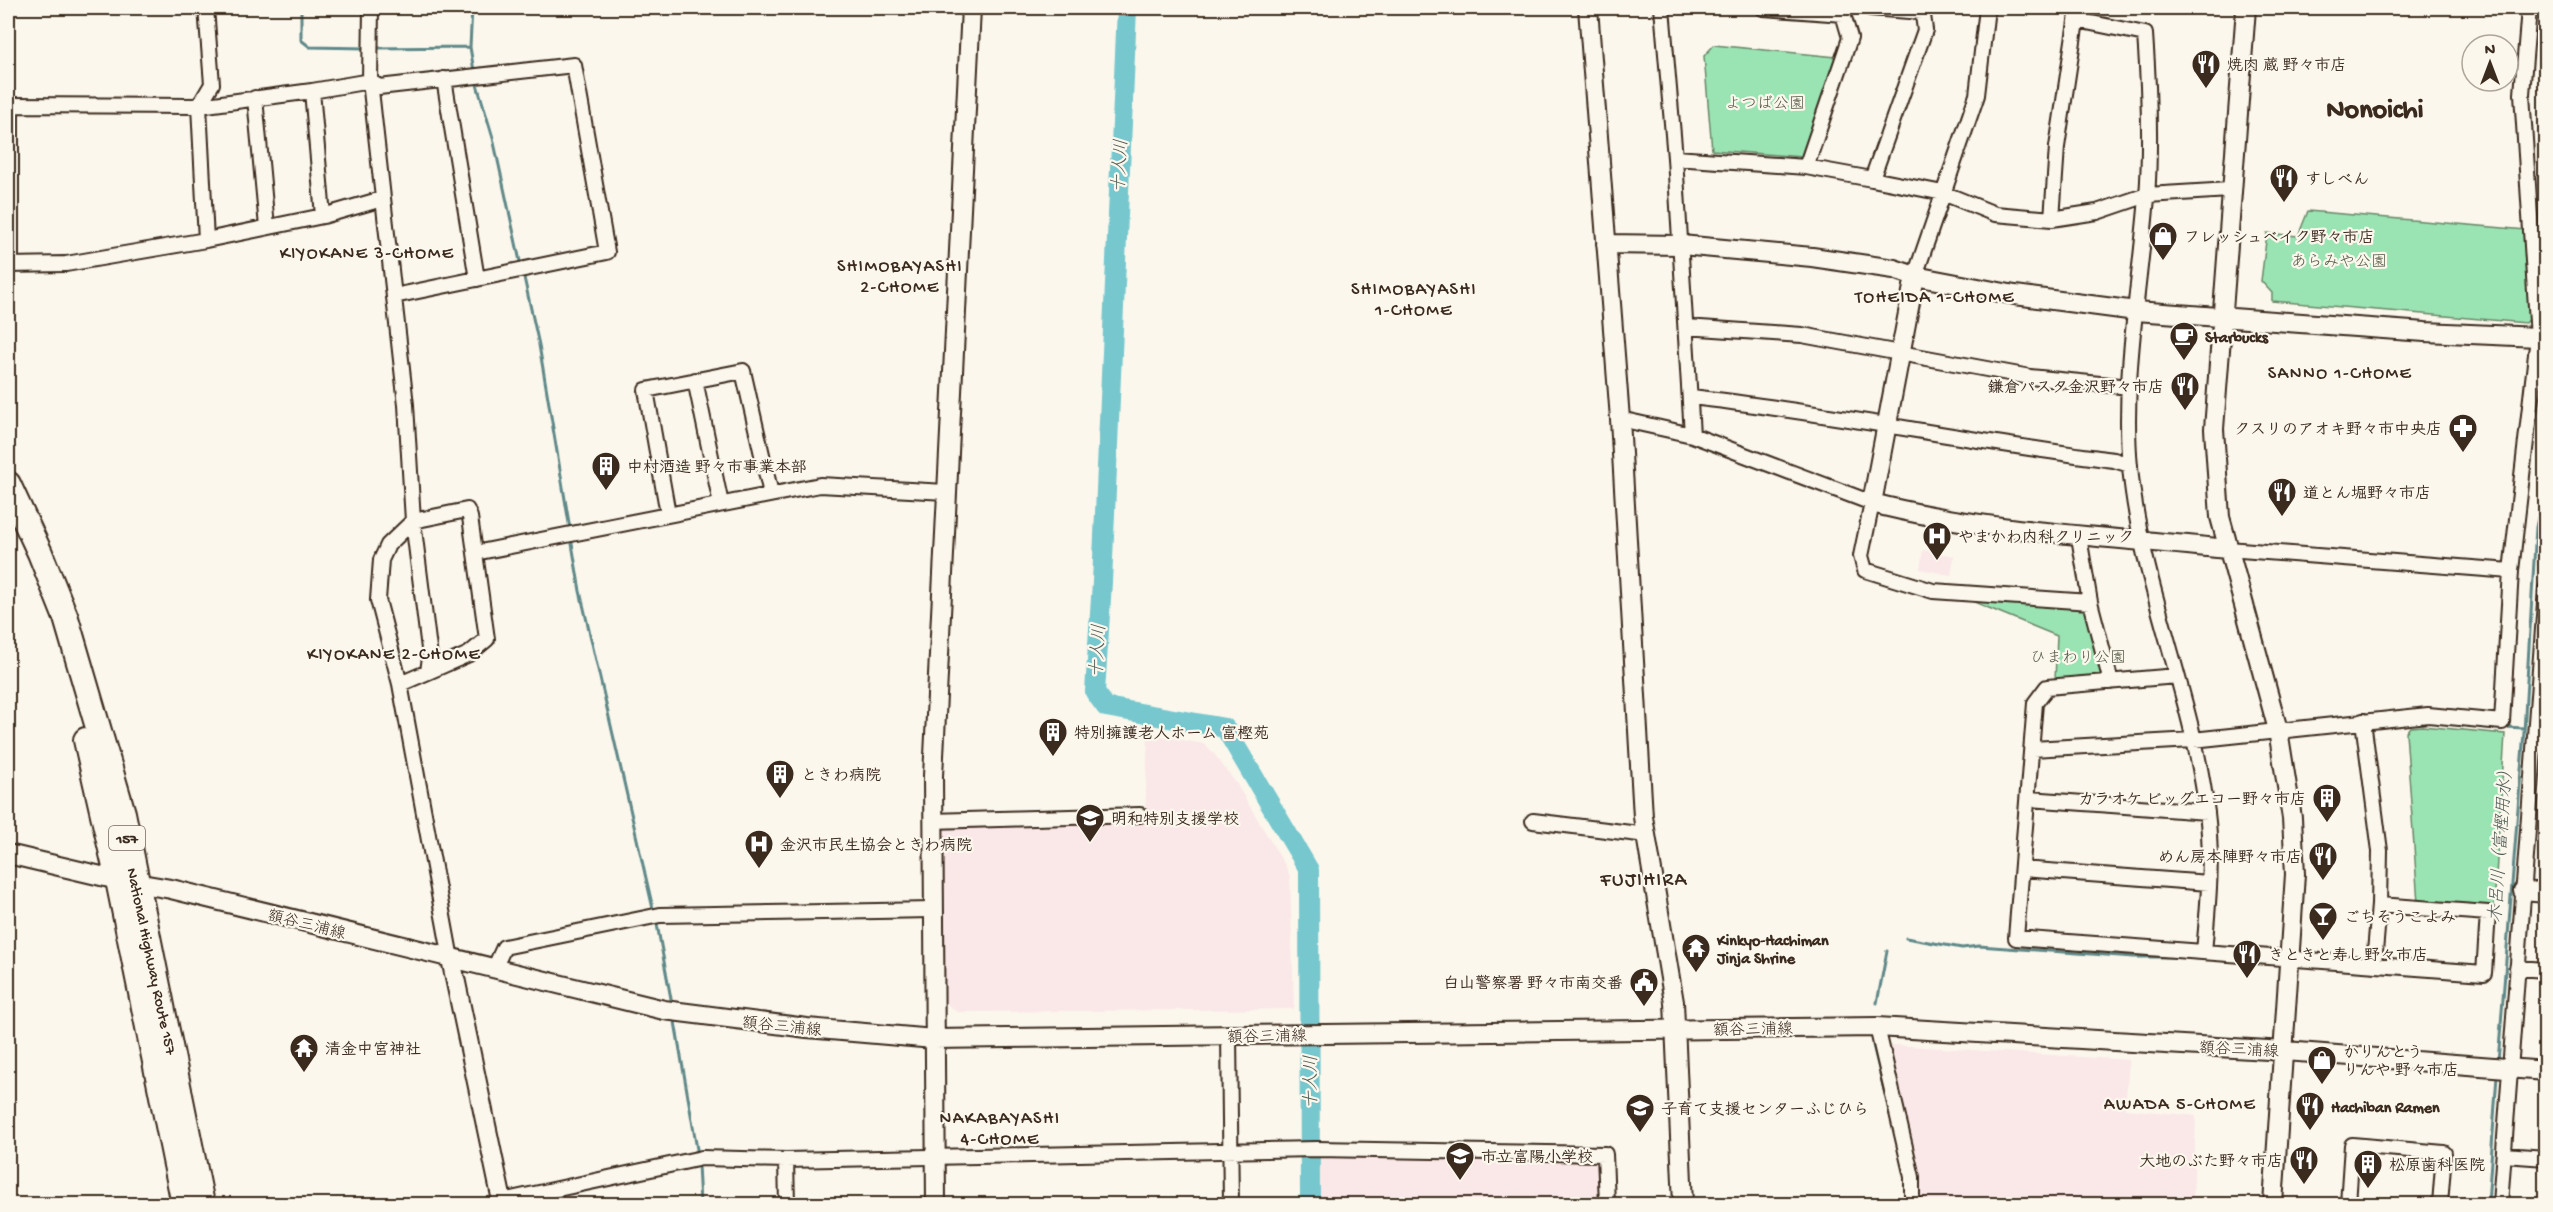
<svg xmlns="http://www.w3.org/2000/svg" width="2553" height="1212" viewBox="0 0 2553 1212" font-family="'Gochi Hand','Klee One',sans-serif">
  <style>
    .built { fill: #fae7e8 }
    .green { fill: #9ae4b3; stroke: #6a8768; stroke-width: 1.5 }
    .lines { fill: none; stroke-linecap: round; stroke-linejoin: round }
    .stream { stroke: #5e8888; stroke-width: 3 }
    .river { stroke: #76c7ce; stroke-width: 20 }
    .street-casing { stroke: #3b2a1e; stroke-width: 18 }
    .secondary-casing { stroke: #3b2a1e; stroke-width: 22 }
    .highway-casing { stroke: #3b2a1e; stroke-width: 28 }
    .street { stroke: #fbf7ec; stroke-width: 14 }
    .secondary { stroke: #fbf7ec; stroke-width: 18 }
    .highway { stroke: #fbf7ec; stroke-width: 24 }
    .labels { text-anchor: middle; stroke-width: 4.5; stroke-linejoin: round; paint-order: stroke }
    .shield { fill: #fbf7ec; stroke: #75685c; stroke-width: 1.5 }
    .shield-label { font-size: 15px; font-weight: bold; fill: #3b2a1e }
    .poi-label { font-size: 16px; font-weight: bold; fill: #3b2a1e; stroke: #fbf7ec; text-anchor: start }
    .park-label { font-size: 16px; fill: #535843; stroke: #fbf7ec }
    .street-label { font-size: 16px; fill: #3b2a1e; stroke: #fbf7ec }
    .water-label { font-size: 18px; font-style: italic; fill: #4d5953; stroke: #fbf7ec }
    .neighbourhood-label { font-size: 18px; letter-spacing: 1.5px; fill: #3b2a1e; stroke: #fbf7ec }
    .quarter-label { font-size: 20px; letter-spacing: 1.5px; fill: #3b2a1e; stroke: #fbf7ec }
    .town-label { font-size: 28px; font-weight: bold; fill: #3b2a1e; stroke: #fbf7ec }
  </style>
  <rect width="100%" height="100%" fill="#fbf7ec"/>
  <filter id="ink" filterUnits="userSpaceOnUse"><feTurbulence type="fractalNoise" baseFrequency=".0167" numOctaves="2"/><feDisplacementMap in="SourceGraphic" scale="12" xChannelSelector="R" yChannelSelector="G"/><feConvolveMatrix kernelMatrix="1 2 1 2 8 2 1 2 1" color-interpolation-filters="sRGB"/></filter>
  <g filter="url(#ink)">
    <path class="built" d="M1923,550L1954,556L1951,575L1920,569Z
      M1148,734L1204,744L1215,755L1236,783L1287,869L1290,877L1294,1009L957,1012L940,998V827L1145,822Z
      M1892,1045L2129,1060L2125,1109L2196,1116L2193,1202L2220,1204H1918V1165L1888,1051Z
      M1320,1155L1601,1158L1602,1204H1320Z"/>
    <path class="green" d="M1714,45L1836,57L1803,157L1712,150L1704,56Z
      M2308,211L2526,230L2532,316L2526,323L2272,301V293L2261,281L2267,233L2298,236Z
      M1962,597L2086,606L2105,677L2055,680L2057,636Z
      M2422,726L2505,734L2494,907L2418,903L2406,732L2410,727Z"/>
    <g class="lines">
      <path class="stream" d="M301,8V40L310,47L366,48
        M472,8L470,47L474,71
        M2546,38L2542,77L2546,119
        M375,48L470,47
        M476,81L493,138L521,266
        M523,273L539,345L570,529
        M571,538L580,591L654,913
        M2505,727L2524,728
        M656,919L672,1004
        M1906,938L1962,948L1979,946L2134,957H2182
        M1877,1003L1887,951
        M674,1016L698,1155
        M1873,1045L1891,1118
        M2498,1062L2524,732L2536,527L2546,482
        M698,1164L700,1204
        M2488,1204L2497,1075"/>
      <path class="river" d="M1127,8L1102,582L1095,692L1106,707L1225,728L1309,870L1310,1204"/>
      <g class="street-casing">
        <path id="street" d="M206,8L212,84L199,106L206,240L323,216L382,199
          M371,8L370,81L406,405L413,521L388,545L381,560L378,600L400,684L451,959
          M1662,8L1675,158
          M1763,8L1843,14L1847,8
          M1870,8L1922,12
          M1922,8L1925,30L1872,179L1806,167L1675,158L1692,435L1872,503L1861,556L1865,570L1933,591L2090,602
          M2077,20L2145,34C2149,89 2151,143 2147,197C2140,285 2122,380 2130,467C2141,585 2193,695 2207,813C2213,859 2208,906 2204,952
          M444,79L477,279
          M255,98L267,227
          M8,105L199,106L312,91
          M1806,167L1850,38L1843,14
          M1872,179L1943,193L1995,214L2052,219L2097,212L2147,195L2230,190
          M323,216L312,91L370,81L379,87L574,65L607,252L394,296
          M2052,219L2057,147L2078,8
          M11,264V105
          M8,265L66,264L206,240
          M1915,276L1977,95L1987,8
          M1686,327L1802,335L2030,377L2130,387
          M695,380L721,504
          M1692,397C1833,413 1972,442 2114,460L2130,465
          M1620,419L1692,435
          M668,514L646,390L743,371L771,494
          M2079,537L2090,602L2111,682
          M2228,549L2511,571
          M475,553L820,485L946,492
          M2177,676L2047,687L2035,703L2016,938L2484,973L2488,913L2379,905L2374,964
          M400,684L428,672L430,657L413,521L467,510L470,517L487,639L469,654L428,672
          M2363,721L2380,851L2379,905
          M2032,749L2193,740L2428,715L2502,722L2511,571L2538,337L2522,94L2529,8
          M2029,799L2207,812
          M932,821L1140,815
          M1533,821L1647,835
          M2023,869L2209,883
          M2517,968L2546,970
          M494,969L504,947L660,915L932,910
          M1877,1027L1912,1177V1204
          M1229,1035L1231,1204
          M2504,1155L2546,1158
          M786,1160L787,1204
          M501,1204L502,1201L702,1158L786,1160L1317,1149L1605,1154L1607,1204
          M2348,1204L2352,1145L2444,1153L2440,1204
          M2500,1204L2546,589"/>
      </g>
      <g class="secondary-casing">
        <path id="secondary" d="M1588,8L1620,419L1643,817L1674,1002L1683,1204
          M2246,8L2214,429L2220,517L2278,730L2292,818L2295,874L2273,1204
          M1606,244L1681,245L1812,257L1894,269L1915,276L2015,295L2136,311L2425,332L2538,337
          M1915,276L1872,503C1989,533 2109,536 2228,549
          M8,854L118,880L171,889L664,1010L807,1028L934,1039L1877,1027L2285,1051L2546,1071
          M2523,891L2546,893
          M451,959L502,1201
          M936,1204L933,776L971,8"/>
      </g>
      <g class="highway-casing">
        <path id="highway" d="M8,484L40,553L66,618L123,813L202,1204
          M86,740L118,880L184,1204"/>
      </g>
      <use href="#street" class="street"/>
      <use href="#secondary" class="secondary"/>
      <use href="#highway" class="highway"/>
    </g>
  </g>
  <defs>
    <g id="restaurant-pin" transform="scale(1.5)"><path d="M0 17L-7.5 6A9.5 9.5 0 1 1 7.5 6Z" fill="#3b2a1e" stroke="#fbf7ec"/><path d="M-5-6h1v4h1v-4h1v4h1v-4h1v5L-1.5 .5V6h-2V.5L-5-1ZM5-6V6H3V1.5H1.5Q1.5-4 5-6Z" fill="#fff"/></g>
    <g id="shop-pin" transform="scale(1.5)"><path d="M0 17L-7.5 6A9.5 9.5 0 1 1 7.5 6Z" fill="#3b2a1e" stroke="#fbf7ec"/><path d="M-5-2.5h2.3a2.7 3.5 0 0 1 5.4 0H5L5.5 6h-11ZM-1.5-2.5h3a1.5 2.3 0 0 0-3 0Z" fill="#fff"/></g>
    <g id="cafe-pin" transform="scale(1.5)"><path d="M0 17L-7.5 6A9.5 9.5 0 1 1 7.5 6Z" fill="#3b2a1e" stroke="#fbf7ec"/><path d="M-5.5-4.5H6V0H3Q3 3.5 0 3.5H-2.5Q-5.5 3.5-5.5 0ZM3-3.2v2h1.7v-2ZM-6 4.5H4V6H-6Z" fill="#fff"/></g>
    <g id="pharmacy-pin" transform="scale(1.5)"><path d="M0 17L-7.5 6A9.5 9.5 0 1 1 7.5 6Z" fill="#3b2a1e" stroke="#fbf7ec"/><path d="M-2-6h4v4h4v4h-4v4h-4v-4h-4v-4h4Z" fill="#fff"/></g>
    <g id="building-pin" transform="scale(1.5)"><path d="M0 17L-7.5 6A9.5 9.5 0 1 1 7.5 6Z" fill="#3b2a1e" stroke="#fbf7ec"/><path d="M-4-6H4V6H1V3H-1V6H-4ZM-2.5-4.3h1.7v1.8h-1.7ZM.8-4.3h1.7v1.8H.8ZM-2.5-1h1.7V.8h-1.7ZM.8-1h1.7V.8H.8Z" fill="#fff"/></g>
    <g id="hospital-pin" transform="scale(1.5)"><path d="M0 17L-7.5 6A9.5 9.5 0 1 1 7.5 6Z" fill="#3b2a1e" stroke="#fbf7ec"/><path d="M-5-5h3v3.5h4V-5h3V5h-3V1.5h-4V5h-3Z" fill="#fff"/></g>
    <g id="school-pin" transform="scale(1.5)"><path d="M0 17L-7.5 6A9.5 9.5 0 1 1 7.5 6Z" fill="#3b2a1e" stroke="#fbf7ec"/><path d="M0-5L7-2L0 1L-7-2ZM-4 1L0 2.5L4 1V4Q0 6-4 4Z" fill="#fff"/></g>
    <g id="bar-pin" transform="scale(1.5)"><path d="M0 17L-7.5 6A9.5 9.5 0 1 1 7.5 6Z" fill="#3b2a1e" stroke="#fbf7ec"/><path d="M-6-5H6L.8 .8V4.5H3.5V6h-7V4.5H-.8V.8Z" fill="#fff"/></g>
    <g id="temple-pin" transform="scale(1.5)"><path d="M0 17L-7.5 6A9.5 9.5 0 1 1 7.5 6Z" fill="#3b2a1e" stroke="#fbf7ec"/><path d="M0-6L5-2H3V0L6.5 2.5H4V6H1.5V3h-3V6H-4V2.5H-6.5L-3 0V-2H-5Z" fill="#fff"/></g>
    <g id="civic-pin" transform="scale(1.5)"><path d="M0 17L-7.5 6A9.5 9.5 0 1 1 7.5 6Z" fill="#3b2a1e" stroke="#fbf7ec"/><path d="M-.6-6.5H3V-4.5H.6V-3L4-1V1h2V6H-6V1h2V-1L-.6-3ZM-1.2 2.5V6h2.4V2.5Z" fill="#fff"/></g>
  </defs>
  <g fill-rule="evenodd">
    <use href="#restaurant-pin" x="2206" y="64"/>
    <use href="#restaurant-pin" x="2284" y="178"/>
    <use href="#shop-pin" x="2163" y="236"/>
    <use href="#cafe-pin" x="2184" y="336"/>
    <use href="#restaurant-pin" x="2185" y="386"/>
    <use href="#pharmacy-pin" x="2463" y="428"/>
    <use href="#building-pin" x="606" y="466"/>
    <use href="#restaurant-pin" x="2282" y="492"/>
    <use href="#hospital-pin" x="1937" y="536"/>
    <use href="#building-pin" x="1053" y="732"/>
    <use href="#building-pin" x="780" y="774"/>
    <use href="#building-pin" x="2327" y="798"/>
    <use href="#school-pin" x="1090" y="818"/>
    <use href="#hospital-pin" x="759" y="844"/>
    <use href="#restaurant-pin" x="2323" y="856"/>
    <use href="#bar-pin" x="2323" y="916"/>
    <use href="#temple-pin" x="1696" y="948"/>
    <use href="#restaurant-pin" x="2247" y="954"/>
    <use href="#civic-pin" x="1644" y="982"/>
    <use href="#temple-pin" x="304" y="1048"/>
    <use href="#shop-pin" x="2322" y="1060"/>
    <use href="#restaurant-pin" x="2310" y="1106"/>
    <use href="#school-pin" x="1640" y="1108"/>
    <use href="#school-pin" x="1460" y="1156"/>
    <use href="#restaurant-pin" x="2304" y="1160"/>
    <use href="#building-pin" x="2368" y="1164"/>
  </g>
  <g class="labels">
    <rect class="shield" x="109" y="826" width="36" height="24" rx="4.5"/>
    <g class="shield-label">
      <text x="127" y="843">157</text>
    </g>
    <g class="poi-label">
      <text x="2227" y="70">焼肉 蔵 野々市店</text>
      <text x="2305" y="184">すしべん</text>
      <text x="2184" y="242">フレッシュベイク野々市店</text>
      <text x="2205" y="342">Starbucks</text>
      <text x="2164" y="392" text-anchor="end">鎌倉パスタ金沢野々市店</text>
      <text x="2442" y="434" text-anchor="end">クスリのアオキ野々市中央店</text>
      <text x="627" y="472">中村酒造 野々市事業本部</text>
      <text x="2303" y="498">道とん堀野々市店</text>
      <text x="1958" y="542">やまかわ内科クリニック</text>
      <text x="1074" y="738">特別擁護老人ホーム 富樫苑</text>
      <text x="801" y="780">ときわ病院</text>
      <text x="2306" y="804" text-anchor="end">カラオケ ビッグエコー野々市店</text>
      <text x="1111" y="824">明和特別支援学校</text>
      <text x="780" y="850">金沢市民生協会ときわ病院</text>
      <text x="2302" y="862" text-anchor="end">めん房本陣野々市店</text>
      <text x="2344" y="922">ごちそうこよみ</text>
      <text x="1717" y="945">Kinkyo-Hachiman<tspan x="1717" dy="18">Jinja Shrine</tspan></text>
      <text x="2268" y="960">きときと寿し野々市店</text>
      <text x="1623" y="988" text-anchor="end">白山警察署 野々市南交番</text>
      <text x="325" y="1054">清金中宮神社</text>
      <text x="2343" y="1057">かりんとう<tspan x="2343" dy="18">りんや 野々市店</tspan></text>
      <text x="2331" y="1112">Hachiban Ramen</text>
      <text x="1661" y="1114">子育て支援センターふじひら</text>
      <text x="1481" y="1162">市立富陽小学校</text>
      <text x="2283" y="1166" text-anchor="end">大地のぶた野々市店</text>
      <text x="2389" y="1170">松原歯科医院</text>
    </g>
    <g class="park-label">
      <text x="1765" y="108">よつば公園</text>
      <text x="2339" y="266">あらみや公園</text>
      <text x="2078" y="662">ひまわり公園</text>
    </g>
    <g class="street-label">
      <text transform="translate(307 923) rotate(14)" y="6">額谷三浦線</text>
      <text transform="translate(153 961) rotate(78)" y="6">National Highway Route 157</text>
      <text transform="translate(782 1025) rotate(6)" y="6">額谷三浦線</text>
      <text transform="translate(1753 1028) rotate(-1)" y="6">額谷三浦線</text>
      <text transform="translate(1267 1035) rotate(-1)" y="6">額谷三浦線</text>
      <text transform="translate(2239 1048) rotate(3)" y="6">額谷三浦線</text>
    </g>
    <g class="water-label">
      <text transform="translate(1119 166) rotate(-87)" y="6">十人川</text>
      <text transform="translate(1097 651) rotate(-87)" y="6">十人川</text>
      <text transform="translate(2500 842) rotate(-86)" y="6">木呂川（富樫用水）</text>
      <text transform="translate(1310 1082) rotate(-90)" y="6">十人川</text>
    </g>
    <g class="neighbourhood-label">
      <text x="367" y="258">KIYOKANE 3-CHOME</text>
      <text x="900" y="271">SHIMOBAYASHI<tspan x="900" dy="21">2-CHOME</tspan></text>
      <text x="1414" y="294">SHIMOBAYASHI<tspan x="1414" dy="21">1-CHOME</tspan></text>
      <text x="1935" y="302">TOHEIDA 1-CHOME</text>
      <text x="2340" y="378">SANNO 1-CHOME</text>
      <text x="394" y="659">KIYOKANE 2-CHOME</text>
      <text x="2180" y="1109">AWADA 5-CHOME</text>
      <text x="1000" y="1123">NAKABAYASHI<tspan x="1000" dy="21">4-CHOME</tspan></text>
    </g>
    <g class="quarter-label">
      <text x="1644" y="885">FUJIHIRA</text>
    </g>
    <g class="town-label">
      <text x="2375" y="117">Nonoichi</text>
    </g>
  </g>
  <rect width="2553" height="1212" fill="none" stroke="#fbf7ec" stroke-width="30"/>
  <rect x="15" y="15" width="2523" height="1182" fill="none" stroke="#3b2a1e" stroke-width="2" filter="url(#ink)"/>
  <g transform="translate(2490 63)"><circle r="28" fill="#fbf7ec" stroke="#aea59a" stroke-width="1.5"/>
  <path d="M0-4.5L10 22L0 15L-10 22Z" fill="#3b2a1e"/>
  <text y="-9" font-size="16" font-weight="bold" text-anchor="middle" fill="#3b2a1e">N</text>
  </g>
</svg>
